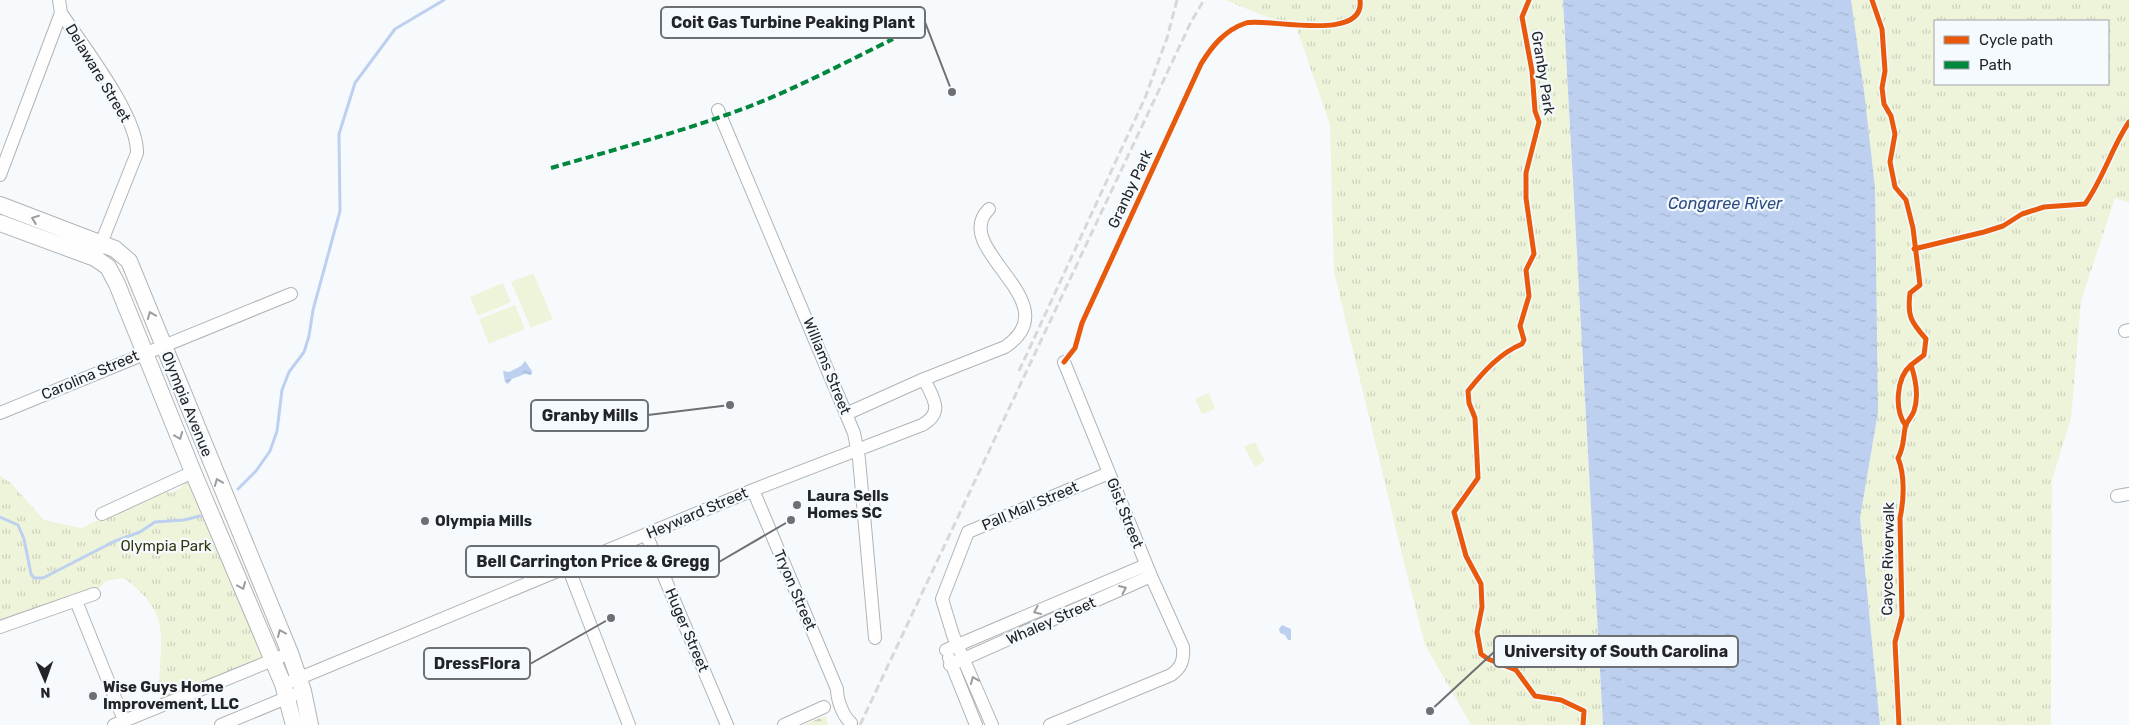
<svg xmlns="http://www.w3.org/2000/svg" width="2129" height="725" viewBox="0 0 2129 725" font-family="Rubik,sans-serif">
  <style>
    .forest { fill: url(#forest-firs) }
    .park { fill: url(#park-tufts); fill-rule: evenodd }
    .pitch { fill: #eef4da }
    .water { fill: url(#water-ripples) }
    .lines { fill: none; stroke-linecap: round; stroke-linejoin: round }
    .stream { stroke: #bdd0ef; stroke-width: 3 }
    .minor-casing { stroke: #b1b4b6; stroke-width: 14 }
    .major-casing { stroke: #b1b4b6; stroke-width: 18 }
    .minor { stroke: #fefeff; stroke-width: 12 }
    .major { stroke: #fefeff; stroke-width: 16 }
    .rail { stroke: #d8d8d8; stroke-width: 3; stroke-dasharray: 8 4; stroke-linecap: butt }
    .quiet { stroke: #00873e; stroke-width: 4; stroke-dasharray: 8 4; stroke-linecap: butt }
    .cycleway-casing { stroke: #f5fafe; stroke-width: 8 }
    .cycleway { stroke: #e8590c; stroke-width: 5 }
    .oneway { stroke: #9b9c9e }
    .poi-dot { fill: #6d6f72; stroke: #f5fafe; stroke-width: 2 }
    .labels { text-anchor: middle; stroke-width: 4.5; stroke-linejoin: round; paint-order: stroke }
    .street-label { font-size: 15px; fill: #222427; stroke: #f5fafe }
    .poi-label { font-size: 15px; font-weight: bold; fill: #222427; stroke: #f5fafe; text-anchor: start }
    .park-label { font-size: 15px; fill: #31370f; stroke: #f5fafe }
    .water-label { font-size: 16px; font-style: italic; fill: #2c4c83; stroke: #f5fafe }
    .leader { fill: none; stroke: #6d6f72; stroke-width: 2 }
    .callout-dot { fill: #6d6f72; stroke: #f5fafe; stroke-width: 2 }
    .callout { fill: #f5fafe; stroke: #6d6f72; stroke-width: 2 }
    .callout-label { font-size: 16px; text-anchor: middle; font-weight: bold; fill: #222427 }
  </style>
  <defs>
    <pattern id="forest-firs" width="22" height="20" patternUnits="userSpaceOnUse" patternTransform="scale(1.25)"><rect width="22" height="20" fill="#eef4da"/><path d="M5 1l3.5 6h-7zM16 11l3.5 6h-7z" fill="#ccd1bb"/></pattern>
    <pattern id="park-tufts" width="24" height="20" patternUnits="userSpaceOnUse" patternTransform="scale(1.25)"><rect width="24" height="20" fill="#eef4da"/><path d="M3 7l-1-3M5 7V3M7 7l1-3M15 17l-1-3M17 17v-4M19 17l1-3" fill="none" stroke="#ccd1bb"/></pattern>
    <pattern id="water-ripples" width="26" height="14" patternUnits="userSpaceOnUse" patternTransform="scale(1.25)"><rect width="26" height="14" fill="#bdd0ef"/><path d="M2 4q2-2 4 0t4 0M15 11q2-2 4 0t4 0" fill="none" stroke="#a2b2cd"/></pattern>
  </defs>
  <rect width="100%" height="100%" fill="#f7fafc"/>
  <path class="forest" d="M826,716L828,725H803Z"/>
  <path class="park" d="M1225,0H1563L1603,725H1471L1425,645L1403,558L1334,272L1330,125L1297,29Z
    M1851,0H2129V203L2115,198L2081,301L2071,419L2052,480L2051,725H1880L1860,518L1878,412L1864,91ZM1935,21H2108V84H1935Z
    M0,476L11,483L44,520L81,528L165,490L171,493L181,488L183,478L191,476L263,658L160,699C156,643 178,618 124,578L106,581L94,594L0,627Z"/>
  <path class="pitch" d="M533,273L553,319L531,328L511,282Z
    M503,283L511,302L478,316L470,297Z
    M515,305L525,329L489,344L479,319Z
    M1209,393L1215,409L1202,414L1195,399Z
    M1255,442L1265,461L1255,467L1244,447Z"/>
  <path class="water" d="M1563,0H1851L1864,91L1875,188L1878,412L1860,518L1880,725H1603Z
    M525,361L532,371L531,375L525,374L512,379L508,384L505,382L503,371L509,372L521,366Z
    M1282,625L1291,629V640H1288L1285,635L1280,633L1279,629Z"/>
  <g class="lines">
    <path class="stream" d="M238,489L256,471L270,451L277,431L282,390L289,372L304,352L309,336L313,310L340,211L339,134L355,83L395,29L444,0
      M0,517L18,525L24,539L31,574L34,578H43L115,541L140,532L155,522L184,520L200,516"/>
    <g class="minor-casing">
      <path id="minor" d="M59,0L61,13C83,46 138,116 137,153L98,251
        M718,110L854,433L859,459L875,638
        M0,175L61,13
        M2125,331L2129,330
        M0,413L291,294
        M846,414L924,379L1005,347C1072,302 948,249 989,209
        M753,490L837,689C837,700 843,716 851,723
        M2117,496L2129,494
        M102,514L193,472
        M646,534L727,725
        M568,567L629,725
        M76,601L124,720
        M0,627L94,594
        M946,650L1146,565
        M949,658L976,725
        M950,665L1151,576
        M290,682L753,490L922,425C945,412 933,398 924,379
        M114,725L290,653
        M221,725L303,691
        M784,725L824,707
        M992,725L953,635L942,599L968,532L1109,473
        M1050,725L1171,675C1182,667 1184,660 1183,647L1151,576L1064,362"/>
    </g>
    <g class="major-casing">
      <path id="major" d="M0,205L115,249L129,261L290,653L303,691L310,725
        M0,223L95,258L108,267L117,284L193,472L283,684L294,725"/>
    </g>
    <use href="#minor" class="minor"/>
    <use href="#major" class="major"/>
    <path class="rail" d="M1019,371L1145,98L1167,38L1177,0
      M860,725L1191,22L1204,0"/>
    <path class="quiet" d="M551,168C610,151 669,135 726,115C784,95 838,66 893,39"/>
    <g class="cycleway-casing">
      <path id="cycleway" d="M1529,0L1522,17L1532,71L1535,111L1539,122L1526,173V198L1534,254L1526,270L1529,296L1520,326L1524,340L1522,344C1500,353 1483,372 1468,391L1469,403L1475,418L1478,478L1454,512L1466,556L1481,584L1482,607L1477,632L1481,654L1488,659L1516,670L1535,696L1561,700L1584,711L1583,725
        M1872,0L1882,29L1885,71L1882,88L1884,104L1891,116L1895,134L1890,162L1895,187L1906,200L1913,228L1920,285L1910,293C1907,316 1911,322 1926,339L1924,355L1911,365C1916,380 1919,396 1914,411C1912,417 1906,422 1905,428C1903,440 1904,447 1898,458C1905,475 1904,500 1900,518L1902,616L1895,642L1899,725
        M1914,249L1984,232L2003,226L2022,214L2044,207L2085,204C2103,179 2112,147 2129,122
        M1064,362L1075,348L1082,323L1201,64C1212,46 1225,30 1246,23C1264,17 1366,44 1360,0
        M1906,426C1894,410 1896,378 1911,365"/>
    </g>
    <use href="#cycleway" class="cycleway"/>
  </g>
  <defs><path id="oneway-chevron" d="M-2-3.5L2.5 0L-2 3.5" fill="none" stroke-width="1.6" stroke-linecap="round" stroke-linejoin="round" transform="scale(1.25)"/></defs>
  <g class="oneway">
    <use href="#oneway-chevron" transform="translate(35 219) rotate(-159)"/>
    <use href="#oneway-chevron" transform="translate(151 315) rotate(-112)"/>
    <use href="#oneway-chevron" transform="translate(179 436) rotate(68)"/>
    <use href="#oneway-chevron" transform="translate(218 482) rotate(-112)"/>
    <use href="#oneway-chevron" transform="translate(242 586) rotate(67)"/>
    <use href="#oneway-chevron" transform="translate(1123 589) rotate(-24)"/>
    <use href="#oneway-chevron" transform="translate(1037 611) rotate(157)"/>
    <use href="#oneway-chevron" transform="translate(281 633) rotate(-113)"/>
    <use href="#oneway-chevron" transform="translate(974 680) rotate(-112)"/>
  </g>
  <g class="poi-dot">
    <circle cx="797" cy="505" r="5"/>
    <circle cx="425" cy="521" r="5"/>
    <circle cx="93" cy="696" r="5"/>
  </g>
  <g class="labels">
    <g class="street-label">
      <text transform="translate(98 73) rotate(59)" y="5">Delaware Street</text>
      <text transform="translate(1543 73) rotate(81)" y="5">Granby Park</text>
      <text transform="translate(1130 189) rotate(-65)" y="5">Granby Park</text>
      <text transform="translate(827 366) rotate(68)" y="5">Williams Street</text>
      <text transform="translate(90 375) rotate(-23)" y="5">Carolina Street</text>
      <text transform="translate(187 404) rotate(68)" y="5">Olympia Avenue</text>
      <text transform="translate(1030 506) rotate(-23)" y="5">Pall Mall Street</text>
      <text transform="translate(697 513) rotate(-23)" y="5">Heyward Street</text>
      <text transform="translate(1125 513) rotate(68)" y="5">Gist Street</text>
      <text transform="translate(1888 559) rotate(-89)" y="5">Cayce Riverwalk</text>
      <text transform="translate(795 590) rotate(67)" y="5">Tryon Street</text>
      <text transform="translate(1051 621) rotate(-24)" y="5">Whaley Street</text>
      <text transform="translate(687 630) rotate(67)" y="5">Huger Street</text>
    </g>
    <g class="poi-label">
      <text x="807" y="501">Laura Sells<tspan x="807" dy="17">Homes SC</tspan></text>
      <text x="435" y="526">Olympia Mills</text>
      <text x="103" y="692">Wise Guys Home<tspan x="103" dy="17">Improvement, LLC</tspan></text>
    </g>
    <g class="park-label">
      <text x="166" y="551">Olympia Park</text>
    </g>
    <g class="water-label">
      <text x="1725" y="209">Congaree River</text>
    </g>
  </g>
  <path class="leader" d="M952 92L925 22M730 405L648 415M791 520L719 562M1430 711L1494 652M611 618L530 664"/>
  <g class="callout-dot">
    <circle cx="952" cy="92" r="5"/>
    <circle cx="730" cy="405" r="5"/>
    <circle cx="791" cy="520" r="5"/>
    <circle cx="1430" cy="711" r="5"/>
    <circle cx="611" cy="618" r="5"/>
  </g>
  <g class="callout">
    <rect x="661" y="7" width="264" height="31" rx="5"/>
    <rect x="531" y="400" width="117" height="31" rx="5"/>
    <rect x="466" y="546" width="253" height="31" rx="5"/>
    <rect x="1494" y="636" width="244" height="31" rx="5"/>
    <rect x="424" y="648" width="106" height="31" rx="5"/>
  </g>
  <g class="callout-label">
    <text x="793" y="28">Coit Gas Turbine Peaking Plant</text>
    <text x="590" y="421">Granby Mills</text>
    <text x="593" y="567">Bell Carrington Price &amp; Gregg</text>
    <text x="1616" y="657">University of South Carolina</text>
    <text x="477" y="669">DressFlora</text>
  </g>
  <rect x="1934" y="20" width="175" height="65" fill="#f5fafe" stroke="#a1a4a8"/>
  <rect x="1944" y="36" width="25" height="8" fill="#e8590c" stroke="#a1a4a8"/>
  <text x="1979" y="45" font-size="15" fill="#222427">Cycle path</text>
  <rect x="1944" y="61" width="25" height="8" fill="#00873e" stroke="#a1a4a8"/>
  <text x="1979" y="70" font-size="15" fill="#222427">Path</text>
  <g transform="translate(45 680) rotate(178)" stroke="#f5fafe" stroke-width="4" paint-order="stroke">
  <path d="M0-4L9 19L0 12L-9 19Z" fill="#222427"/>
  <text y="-8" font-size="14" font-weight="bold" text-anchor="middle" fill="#222427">N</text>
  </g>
</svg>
